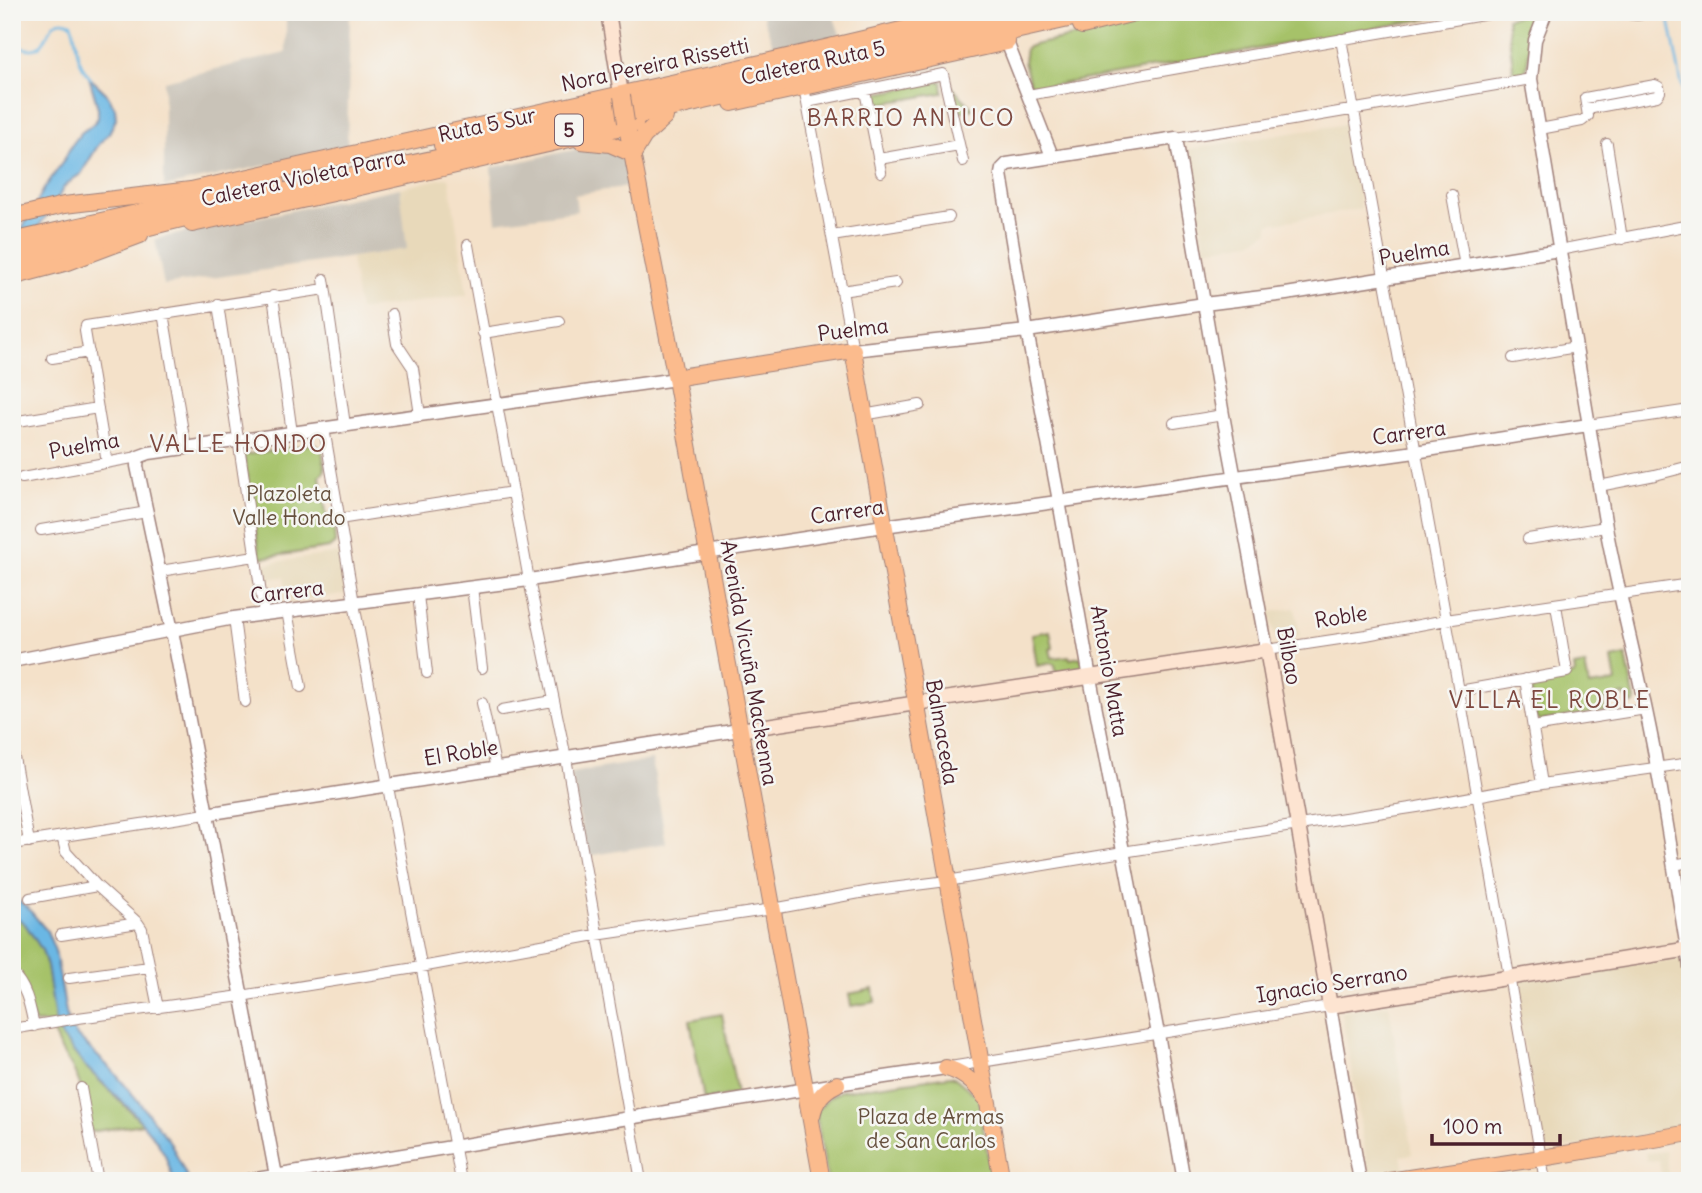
<svg xmlns="http://www.w3.org/2000/svg" width="1702" height="1193" viewBox="0 0 1702 1193" font-family="Delius,sans-serif">
  <style>
    .built { fill: #e8d9ba }
    .industrial { fill: #c9c3b8 }
    .green { fill: #a6c269; stroke: #78704a; stroke-width: 2 }
    .water { fill: #6bb7e4; stroke: #5a6b88; stroke-width: 2 }
    .lines { fill: none; stroke-linecap: round; stroke-linejoin: round }
    .stream { stroke: #6bb7e4; stroke-width: 2.5 }
    .minor-casing { stroke: #9f807a; stroke-width: 12 }
    .tertiary-casing { stroke: #9f807a; stroke-width: 15 }
    .secondary-casing { stroke: #9f807a; stroke-width: 17 }
    .primary-casing { stroke: #9f807a; stroke-width: 18 }
    .motorway-casing { stroke: #9f807a; stroke-width: 20 }
    .minor { stroke: #fff; stroke-width: 10 }
    .tertiary { stroke: #fff; stroke-width: 12 }
    .secondary { stroke: #fde4d1; stroke-width: 14 }
    .primary { stroke: #fbbb8d; stroke-width: 16 }
    .motorway { stroke: #fbbb8d; stroke-width: 18 }
    .primary-bridge-casing { stroke: #9f807a; stroke-width: 18; stroke-linecap: butt }
    .primary-bridge { stroke: #fbbb8d; stroke-width: 16 }
    .labels { text-anchor: middle; stroke-width: 5; stroke-linejoin: round; paint-order: stroke }
    .shield { fill: #f6f6f2; stroke: #7e6067; stroke-width: 2 }
    .shield-label { font-size: 19px; font-weight: bold; fill: #4a1f2b }
    .street-label { font-size: 21px; fill: #4a1f2b; stroke: #f6f6f2 }
    .park-label { font-size: 21px; fill: #66503e; stroke: #f6f6f2 }
    .neighbourhood-label { font-size: 23px; letter-spacing: 2px; fill: #7d483f; stroke: #f6f6f2 }
  </style>
  <rect width="100%" height="100%" fill="#f6f6f2"/>
  <filter id="ink" filterUnits="userSpaceOnUse"><feTurbulence type="fractalNoise" baseFrequency=".0143" numOctaves="2"/><feDisplacementMap in="SourceGraphic" scale="14" xChannelSelector="R" yChannelSelector="G"/><feConvolveMatrix kernelMatrix="1 2 1 2 8 2 1 2 1" color-interpolation-filters="sRGB"/></filter>
  <filter id="wash" filterUnits="userSpaceOnUse"><feTurbulence type="fractalNoise" baseFrequency=".00686" numOctaves="4" result="noise"/><feDisplacementMap in="SourceGraphic" scale="28" xChannelSelector="R" yChannelSelector="G"/><feGaussianBlur stdDeviation="1.57" result="paint"/><feColorMatrix in="noise" values="0 0 0 0 0 0 0 0 0 0 0 0 0 0 0 0 0 1.4 0 .05"/><feComposite in="paint" operator="in"/></filter>
  <g filter="url(#wash)">
    <rect width="100%" height="100%" fill="#f4e1c9"/>
    <path class="built" d="M1347,124L1361,209L1268,224L1269,231L1251,242L1205,249L1189,149Z
      M449,177L467,295L359,310L351,258L407,249L400,188Z
      M340,553L346,594L287,602L284,577L266,579L263,564Z
      M1295,608L1300,636L1280,639L1274,633L1270,612Z
      M1683,960L1690,1009V1129L1542,1151L1513,981L1573,971Z
      M1389,1005L1413,1154L1401,1156L1404,1170L1369,1176L1342,1012Z
      M1665,1151L1669,1181H1662L1659,1160L1647,1161L1645,1153Z"/>
    <path class="industrial" d="M295,12H350L347,148L164,187V81L286,53V14Z
      M761,12H832L842,40L777,55Z
      M597,148L607,150L626,158L630,186L575,195L577,211L496,222L491,168L568,151Z
      M400,188L407,249L164,285L155,239Z
      M652,760L666,843L587,856L571,773Z"/>
    <path class="green" d="M1180,12H1464L1038,88L1030,84L1024,62L1026,48L1033,45L1136,24Z
      M1522,15H1529L1534,18L1526,71L1524,74L1514,76L1507,18Z
      M942,81L943,93L872,105L870,95Z
      M948,83L973,109L955,113Z
      M312,444H315L322,450L325,470L320,476L328,524L334,527L335,543L329,548L260,558L244,455Z
      M1050,631L1053,648L1050,649L1052,658L1069,656L1070,659L1081,657L1084,671L1057,678L1055,665L1052,663L1037,666L1032,634Z
      M1626,656L1635,701L1634,703L1632,704L1624,695L1604,699L1605,711L1540,721L1536,718L1531,687L1532,682L1573,675L1575,673L1574,667L1585,665L1589,686L1616,682L1612,659Z
      M12,914L25,924L42,950L47,966L56,1026L62,1037L84,1065L143,1124L89,1132C86,1113 84,1090 75,1073C64,1053 55,1046 51,1023H35L12,972Z
      M873,989L875,1002L851,1006L849,994Z
      M722,1014L737,1094L704,1100L690,1020Z
      M950,1076L954,1077L978,1097L992,1181H828L816,1115C820,1103 830,1096 841,1091Z"/>
    <path class="water" d="M89,77L106,93L115,108L116,119L109,133L97,147L81,174L73,179L63,188L55,204L36,230L29,249L12,270V247L44,189L64,160L71,146L81,133L93,124L98,118V108Z
      M12,896L28,908L47,931L55,951L68,1023L76,1035L113,1071L139,1102L170,1142L189,1181H174L165,1155L156,1140L133,1112L84,1065L62,1037L56,1026L47,966L42,950L25,924L12,914Z"/>
    <g class="lines">
      <path class="stream" d="M1668,15L1690,126
        M12,43C58,67 38,10 71,23C80,46 72,56 91,79"/>
    </g>
  </g>
  <g filter="url(#ink)">
    <g class="lines">
      <g class="minor-casing">
        <path id="minor" d="M1610,12L1637,15L1653,12
          M1341,39L1459,691L1545,1181
          M804,87L853,350
          M865,91L881,172
          M1028,95L1251,55L1500,12
          M807,102L943,74L963,161
          M1540,129L1582,121L1588,116L1585,98L1655,85L1659,87L1660,92L1657,96L1587,109
          M1176,138L1263,125L1531,79
          M1607,144L1622,239
          M879,159L959,145
          M1452,195L1465,266
          M832,236L949,217
          M468,245L529,580L566,758L641,1181
          M1559,250L1690,225
          M324,279L345,425
          M841,291L896,283
          M273,296L292,433
          M218,304L264,614
          M163,313L186,449
          M392,314L397,344L413,368L420,415
          M483,333L559,321
          M52,358L89,352
          M1513,358L1576,347
          M863,415L920,405
          M12,422L98,408
          M1174,423L1223,415
          M1588,425L1690,410
          M324,428L354,603L461,1181
          M107,463L85,331L86,326L325,289
          M22,478L138,457
          M1599,486L1655,475L1686,467
          M339,519L513,492
          M41,530L147,512
          M1528,539L1606,527
          M160,571L255,556
          M472,587L482,668
          M418,595L427,673
          M287,611L301,687
          M234,618L245,702
          M1267,650L1366,635L1446,620L1690,584
          M1525,679L1542,784
          M1459,691L1567,672L1556,605
          M482,703L496,769
          M502,710L553,701
          M1533,727L1646,709
          M12,746L29,842
          M62,836L66,852L97,886L138,923L142,929L158,1008
          M12,844L206,814
          M1673,865L1690,862
          M30,898L97,886
          M61,935L138,923
          M12,973C27,987 30,1007 34,1026
          M69,978L149,967
          M12,1029L78,1018L241,996L421,967L596,935L773,909L876,890L947,881L1129,851L1417,807L1542,784L1690,763
          M950,1067L1330,1006
          M81,1088L98,1181"/>
      </g>
      <g class="tertiary-casing">
        <path id="tertiary" d="M1546,12L1535,40L1531,79L1606,527C1621,607 1643,686 1657,767C1669,833 1679,901 1690,967
          M1007,42L1052,156
          M853,350L1027,331L1204,304L1286,294L1559,250
          M12,661L234,618L529,580L884,526L1415,452L1588,425
          M206,814L739,730
          M1330,1006L1360,1181
          M243,1181L837,1084L946,1068
          M277,1181L172,631L137,466L138,457L149,453L676,379
          M1184,1181L1158,1034L1090,678L1059,501L1027,331L1001,174L1002,169L1007,164L1176,138L1223,415L1267,650"/>
      </g>
      <g class="secondary-casing">
        <path id="secondary" d="M608,12L621,94
          M739,730L1267,650L1330,1006L1690,949"/>
      </g>
      <g class="primary-casing">
        <path id="primary" d="M732,103L1007,42
          M626,122L676,379L822,1181
          M581,141L610,144L633,154
          M633,154L644,136L665,117
          M12,217L64,205L191,190L770,61L977,12
          M192,224L338,192L635,124
          M12,277L68,262L140,235
          M676,379L686,376L853,350L1002,1181
          M946,1068C963,1072 975,1083 985,1097
          M812,1116C815,1101 822,1091 837,1084
          M1389,1181L1542,1158L1690,1133"/>
      </g>
      <g class="motorway-casing">
        <path id="motorway" d="M1082,25L1134,12
          M443,145L1031,12
          M12,242L275,183
          M12,260L302,188L544,136L1095,12"/>
      </g>
      <use href="#minor" class="minor"/>
      <use href="#tertiary" class="tertiary"/>
      <use href="#secondary" class="secondary"/>
      <use href="#primary" class="primary"/>
      <use href="#motorway" class="motorway"/>
      <g class="primary-bridge-casing">
        <path id="primary-bridge" d="M622,96L626,122"/>
      </g>
      <use href="#primary-bridge" class="primary-bridge"/>
    </g>
  </g>
  <g class="labels">
    <rect class="shield" x="555" y="114.5" width="28" height="31" rx="5"/>
    <g class="shield-label">
      <text x="569" y="137">5</text>
    </g>
    <g class="street-label">
      <text transform="translate(813 63) rotate(-12)" y="7">Caletera Ruta 5</text>
      <text transform="translate(655 65) rotate(-12)" y="7">Nora Pereira Rissetti</text>
      <text transform="translate(487 125) rotate(-12)" y="7">Ruta 5 Sur</text>
      <text transform="translate(303 178) rotate(-12)" y="7">Caletera Violeta Parra</text>
      <text transform="translate(1414 253) rotate(-9)" y="7">Puelma</text>
      <text transform="translate(853 330) rotate(-7)" y="7">Puelma</text>
      <text transform="translate(1409 433) rotate(-8)" y="7">Carrera</text>
      <text transform="translate(84 446) rotate(-10)" y="7">Puelma</text>
      <text transform="translate(847 512) rotate(-8)" y="7">Carrera</text>
      <text transform="translate(287 592) rotate(-7)" y="7">Carrera</text>
      <text transform="translate(1341 617) rotate(-9)" y="7">Roble</text>
      <text transform="translate(1289 656) rotate(80)" y="7">Bilbao</text>
      <text transform="translate(749 663) rotate(80)" y="7">Avenida Vicuña Mackenna</text>
      <text transform="translate(1109 671) rotate(80)" y="7">Antonio Matta</text>
      <text transform="translate(942 732) rotate(80)" y="7">Balmaceda</text>
      <text transform="translate(461 753) rotate(-9)" y="7">El Roble</text>
      <text transform="translate(1332 984) rotate(-9)" y="7">Ignacio Serrano</text>
    </g>
    <g class="park-label">
      <text x="289" y="501">Plazoleta<tspan x="289" dy="24">Valle Hondo</tspan></text>
      <text x="931" y="1124">Plaza de Armas<tspan x="931" dy="24">de San Carlos</tspan></text>
    </g>
    <g class="neighbourhood-label">
      <text x="911" y="126">BARRIO ANTUCO</text>
      <text x="239" y="452">VALLE HONDO</text>
      <text x="1550" y="708">VILLA EL ROBLE</text>
    </g>
  </g>
  <rect width="1702" height="1193" fill="none" stroke="#f6f6f2" stroke-width="42"/>
  <path d="M1432 1134v10h128v-10" fill="none" stroke="#4a1f2b" stroke-width="3.5"/>
  <text x="1443" y="1134" font-size="21" fill="#4a1f2b" stroke="#f6f6f2" stroke-width="5" paint-order="stroke">100 m</text>
</svg>
